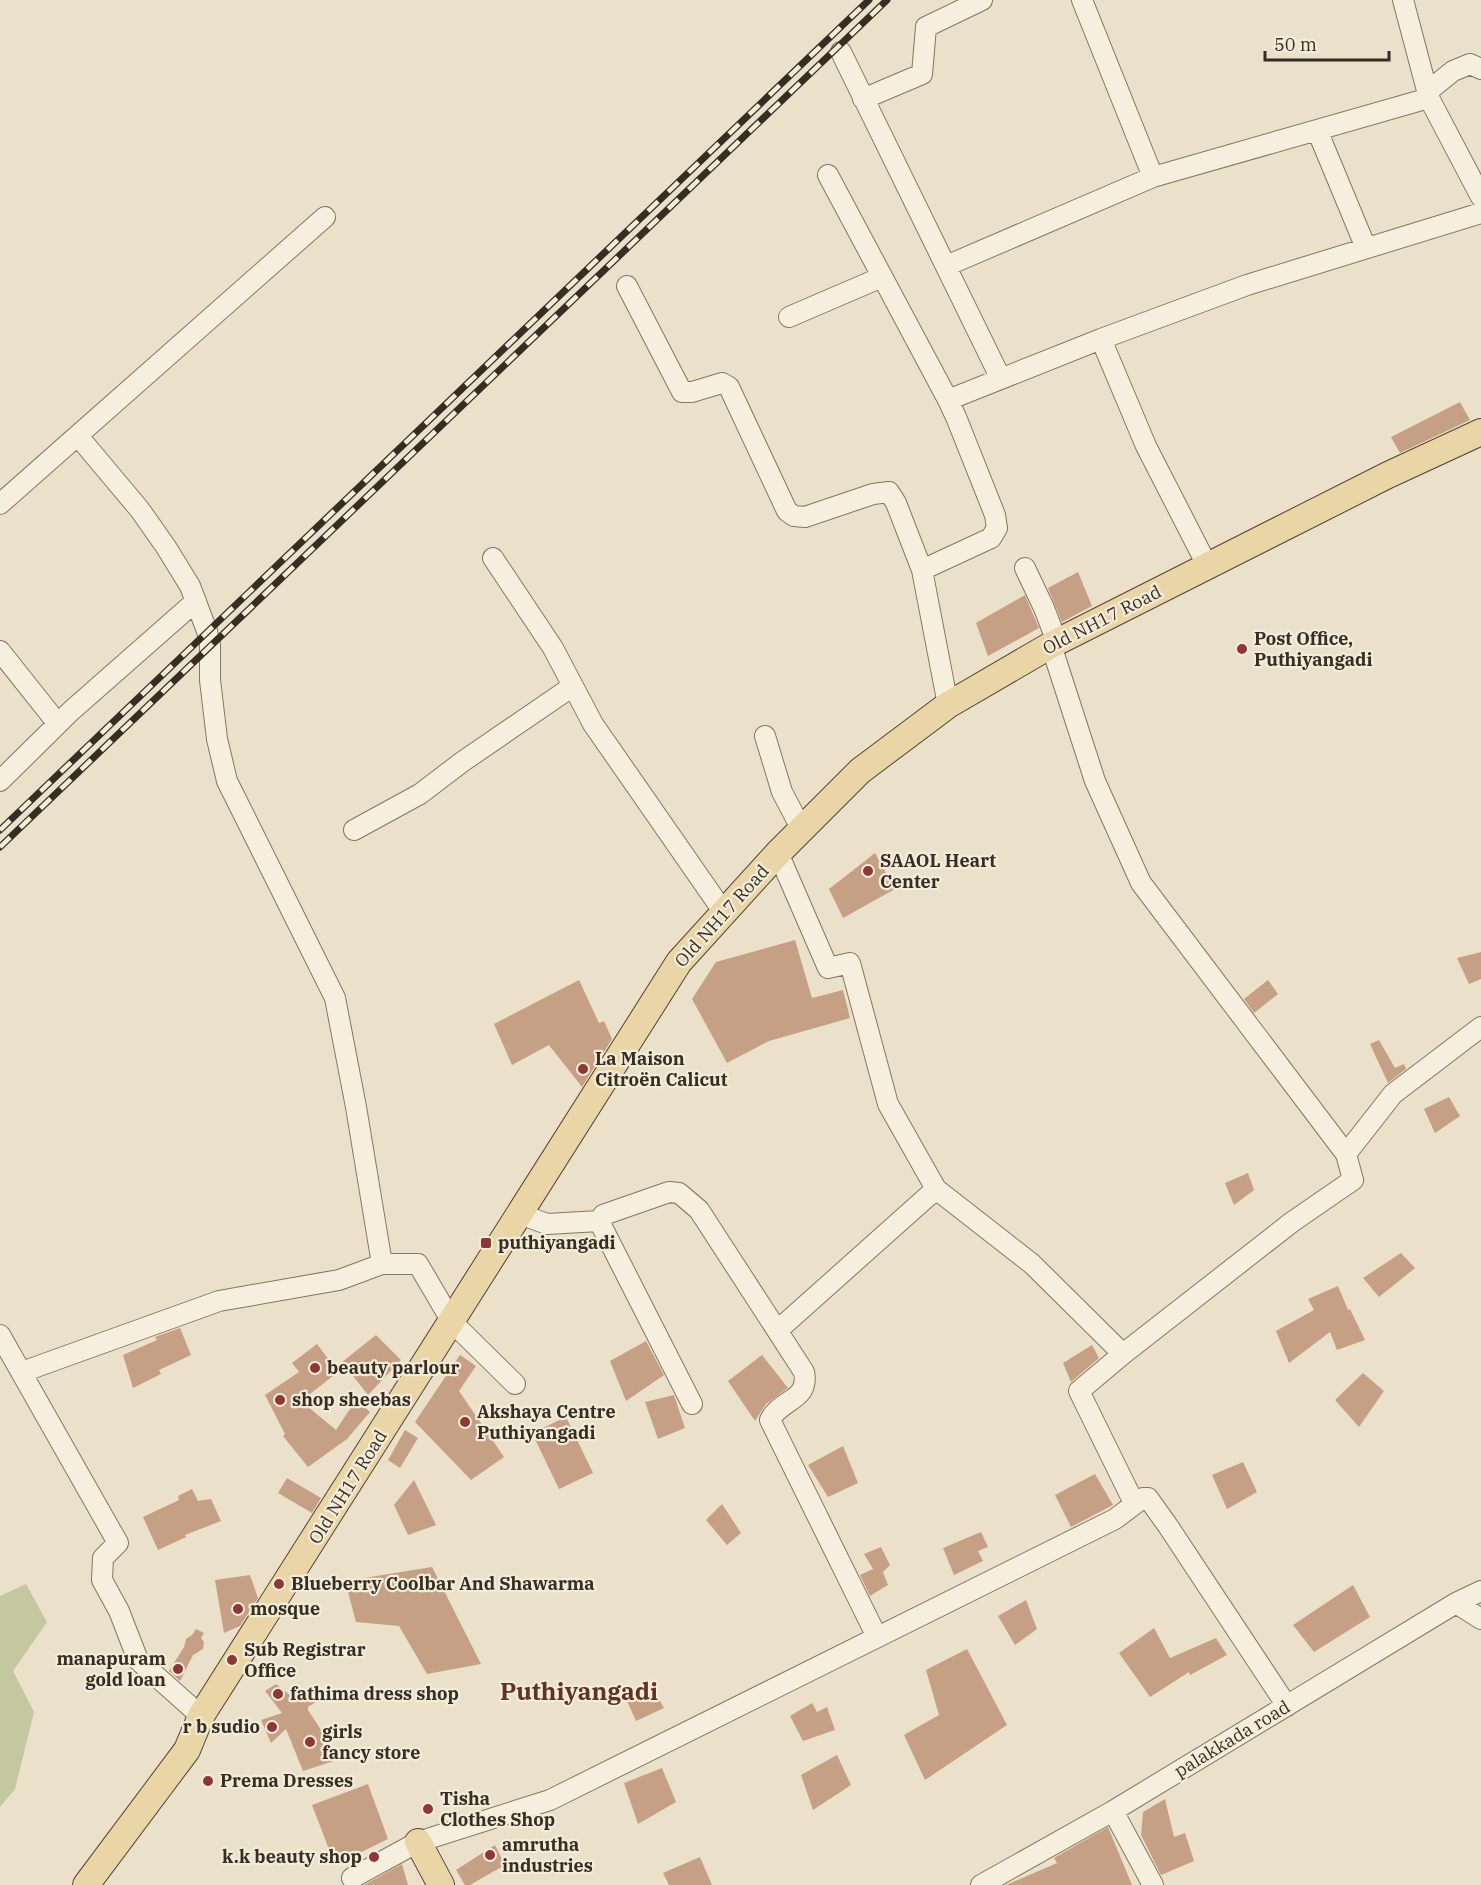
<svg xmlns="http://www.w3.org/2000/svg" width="1481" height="1885" viewBox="0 0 1481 1885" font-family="'IBM Plex Serif',serif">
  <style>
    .green { fill: #c3c89f }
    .building { fill: #c5a084 }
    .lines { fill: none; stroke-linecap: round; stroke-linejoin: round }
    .minor-casing { stroke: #867560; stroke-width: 22 }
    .major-casing { stroke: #544333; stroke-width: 28 }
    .minor { stroke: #f6efdd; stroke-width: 20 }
    .major { stroke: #e9d5a6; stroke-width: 26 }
    .rail-casing { stroke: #382d22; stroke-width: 7 }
    .rail { stroke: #f3ecd9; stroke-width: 4.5; stroke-dasharray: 14; stroke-linecap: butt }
    .poi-dot { fill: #8f3736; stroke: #f3ecd9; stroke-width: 2 }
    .labels { text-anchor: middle; stroke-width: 4.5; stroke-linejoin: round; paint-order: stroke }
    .street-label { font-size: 18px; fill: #382d22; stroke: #f3ecd9 }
    .poi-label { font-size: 18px; font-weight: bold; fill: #382d22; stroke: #f3ecd9; text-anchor: start }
    .district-label { font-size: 24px; font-weight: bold; fill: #603326; stroke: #f3ecd9 }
  </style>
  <rect width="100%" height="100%" fill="#ebe1ca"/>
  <path class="green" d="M26,1584L47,1622L13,1671L34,1712L15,1789L0,1807V1596Z"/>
  <path class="building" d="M1460,402L1470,420L1400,453L1391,437Z
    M1078,572L1092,606L1062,622L1048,588Z
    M1025,595L1039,628L988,656L976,623Z
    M875,853L895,889L843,918L829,889Z
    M795,940L812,998L843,990L850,1018L769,1041L727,1063L692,999L716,962Z
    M1481,952V979L1469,984L1457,958Z
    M579,980L599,1023L604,1021L612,1039L582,1087L549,1045L512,1065L494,1024Z
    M1268,980L1278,994L1254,1013L1244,999Z
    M1379,1040L1395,1068L1404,1064L1406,1069L1388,1083L1370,1044Z
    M1449,1097L1460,1116L1435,1133L1424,1109Z
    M1248,1173L1254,1190L1234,1205L1225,1183Z
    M1401,1253L1415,1268L1379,1297L1363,1278Z
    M1338,1286L1348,1310L1350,1309L1365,1340L1337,1350L1330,1332L1289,1363L1276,1331L1314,1310L1308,1299Z
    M180,1328L191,1355L159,1370L161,1374L133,1388L123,1355L157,1340L155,1337Z
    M376,1335L401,1360L368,1395L342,1362Z
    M646,1341L664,1375L626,1401L610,1361Z
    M317,1344L338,1372L301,1401L336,1430L356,1400L370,1412L347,1439L308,1467L283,1436L285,1434L265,1395L299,1372L292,1363Z
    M1092,1345L1099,1358L1071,1382L1063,1363Z
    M460,1355L476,1366L459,1391L504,1457L471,1480L415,1422Z
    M762,1355L788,1388L766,1404L755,1421L728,1381Z
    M1363,1373L1384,1391L1359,1427L1335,1400Z
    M674,1395L685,1428L658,1439L645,1402Z
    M566,1417L593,1473L559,1489L532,1433Z
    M405,1430L418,1438L400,1468L388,1460Z
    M843,1446L858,1483L828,1497L808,1465Z
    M1243,1462L1257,1492L1227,1509L1212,1475Z
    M1095,1474L1113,1505L1071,1527L1055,1495Z
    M287,1478L321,1498L312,1513L278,1493Z
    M414,1480L436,1525L408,1535L394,1505Z
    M192,1489L198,1501L211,1499L221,1521L185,1535L186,1537L158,1550L143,1517L179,1500L178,1496Z
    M722,1504L741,1533L727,1545L706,1520Z
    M981,1532L988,1547L978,1551L983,1561L954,1575L943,1548Z
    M881,1547L890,1565L883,1572L888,1585L870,1596L860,1575L873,1569L864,1554Z
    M432,1567L481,1664L427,1674L399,1626L356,1622L345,1581Z
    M250,1575L258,1598L240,1626L224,1633L215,1580Z
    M1353,1585L1370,1617L1314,1652L1293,1625Z
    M1026,1600L1037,1629L1015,1645L998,1616Z
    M1154,1628L1170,1658L1216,1638L1227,1655L1190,1675L1189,1672L1150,1697L1119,1653Z
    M196,1629L204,1633L201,1638L204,1642L203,1649L193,1655L180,1681L169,1671L184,1647L186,1639L192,1635Z
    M967,1649L1007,1725L925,1780L904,1735L939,1715L926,1670Z
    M649,1681L664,1708L636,1721L624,1694Z
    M276,1684L296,1700L316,1685L324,1697L308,1707V1710L340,1759L303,1771L286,1729L271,1743L261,1720L282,1713L265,1691Z
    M812,1703L817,1712L827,1707L835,1730L803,1741L790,1716Z
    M837,1755L851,1785L813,1810L801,1775Z
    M662,1768L676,1802L638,1824L624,1783Z
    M368,1784L388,1839L335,1865L312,1805Z
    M1165,1799L1174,1837L1185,1833L1194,1861L1161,1875L1141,1835L1143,1812Z
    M1108,1827L1132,1885H1006L1057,1863L1054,1858Z
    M495,1845L505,1865L470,1885H465L456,1870Z
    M700,1857L712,1885H669L663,1873Z
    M402,1864L408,1885H364Z"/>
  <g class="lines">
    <g class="minor-casing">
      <path id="minor" d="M1082,0L1153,177L1429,98
        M1403,0L1429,98L1481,197
        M841,52L1001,379
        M1427,92L1453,71L1470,64L1481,69
        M863,99L922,74L926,27L982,0
        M1317,130L1366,248
        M828,175L948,400
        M946,266L1153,177
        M627,286L682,392H692L722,383L729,387L787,511L794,516L805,517L873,494L889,492L896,503L922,570L948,705
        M789,317L882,277
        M1101,339L1146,446L1208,567
        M78,436L140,510L166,547L190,586L207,631L210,645V680L217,739L227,781L335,998L356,1107L382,1264H418L452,1322L515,1384
        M0,504L325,217
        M493,558L553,648L593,724L725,914
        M1025,568L1044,608L1057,642
        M922,570L991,538L997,528L995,515L956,417L948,400L1101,339L1247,285L1481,213
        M1051,645L1095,781L1141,883L1346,1154L1353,1180L1292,1222L1123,1354
        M0,651L58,724
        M765,736L782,792L802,830
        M0,781L71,711L196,601
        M354,830L420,794L462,762L573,686
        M778,853L828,968L850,963L888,1104L936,1189L1032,1264L1123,1354L1079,1391L1134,1503
        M1346,1154L1393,1094L1481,1027
        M520,1214L547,1224L599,1221L603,1215L669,1192L679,1193L699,1210L804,1372C810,1401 780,1399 770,1420L877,1637
        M599,1221L692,1404
        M778,1330L936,1189
        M0,1335L118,1543L103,1558L102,1580L119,1611L138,1660L201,1716
        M22,1372L219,1301L339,1280L382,1264
        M1456,1603L1481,1591
        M1113,1811L1153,1885
        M352,1878L418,1842L550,1800L1115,1519L1143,1498H1148L1168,1526L1287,1706
        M981,1885L1113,1811L1456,1603L1481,1619"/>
    </g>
    <g class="major-casing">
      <path id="major" d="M418,1842L441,1885
        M86,1885L187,1750L201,1716L679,962L778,853L860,771L948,705L1051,645L1388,475L1481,432"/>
    </g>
    <use href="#minor" class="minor"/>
    <use href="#major" class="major"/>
    <g class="rail-casing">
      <path id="rail" d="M0,830L869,0
        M0,847L887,0"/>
    </g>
    <use href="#rail" class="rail"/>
  </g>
  <g class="poi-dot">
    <circle cx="1242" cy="649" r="6"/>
    <circle cx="868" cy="871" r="6"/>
    <circle cx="583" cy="1069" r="6"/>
    <rect x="480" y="1237" width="12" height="12" rx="3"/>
    <circle cx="315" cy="1368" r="6"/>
    <circle cx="280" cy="1400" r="6"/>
    <circle cx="465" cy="1422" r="6"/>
    <circle cx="279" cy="1584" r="6"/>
    <circle cx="238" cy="1609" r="6"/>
    <circle cx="232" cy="1660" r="6"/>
    <circle cx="178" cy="1669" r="6"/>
    <circle cx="278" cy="1694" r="6"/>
    <circle cx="272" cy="1727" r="6"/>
    <circle cx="310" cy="1742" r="6"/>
    <circle cx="208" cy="1781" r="6"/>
    <circle cx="428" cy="1809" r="6"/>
    <circle cx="490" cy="1855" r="6"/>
    <circle cx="374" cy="1857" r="6"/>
  </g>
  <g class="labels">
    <g class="street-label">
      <text transform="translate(1102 620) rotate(-27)" y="6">Old NH17 Road</text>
      <text transform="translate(722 916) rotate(-48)" y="6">Old NH17 Road</text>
      <text transform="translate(348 1487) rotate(-58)" y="6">Old NH17 Road</text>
      <text transform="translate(1232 1739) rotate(-31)" y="6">palakkada road</text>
    </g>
    <g class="poi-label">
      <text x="1254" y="645">Post Office,<tspan x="1254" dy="21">Puthiyangadi</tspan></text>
      <text x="880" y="867">SAAOL Heart<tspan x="880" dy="21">Center</tspan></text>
      <text x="595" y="1065">La Maison<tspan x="595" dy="21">Citroën Calicut</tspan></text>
      <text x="498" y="1249">puthiyangadi</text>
      <text x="327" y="1374">beauty parlour</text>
      <text x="292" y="1406">shop sheebas</text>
      <text x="477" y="1418">Akshaya Centre<tspan x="477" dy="21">Puthiyangadi</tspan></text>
      <text x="291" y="1590">Blueberry Coolbar And Shawarma</text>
      <text x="250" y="1615">mosque</text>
      <text x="244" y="1656">Sub Registrar<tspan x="244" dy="21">Office</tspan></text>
      <text x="166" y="1665" text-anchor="end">manapuram<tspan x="166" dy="21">gold loan</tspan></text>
      <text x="290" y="1700">fathima dress shop</text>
      <text x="260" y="1733" text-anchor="end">r b sudio</text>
      <text x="322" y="1738">girls<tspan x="322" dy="21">fancy store</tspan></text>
      <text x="220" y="1787">Prema Dresses</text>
      <text x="440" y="1805">Tisha<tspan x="440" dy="21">Clothes Shop</tspan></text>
      <text x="502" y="1851">amrutha<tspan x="502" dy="21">industries</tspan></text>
      <text x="362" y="1863" text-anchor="end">k.k beauty shop</text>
    </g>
    <g class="district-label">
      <text x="579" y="1700">Puthiyangadi</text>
    </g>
  </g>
  <path d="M1265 51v9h124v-9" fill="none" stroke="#382d22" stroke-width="3"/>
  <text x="1274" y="51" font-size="18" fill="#382d22" stroke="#f3ecd9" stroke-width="4.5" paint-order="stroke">50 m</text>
</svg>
